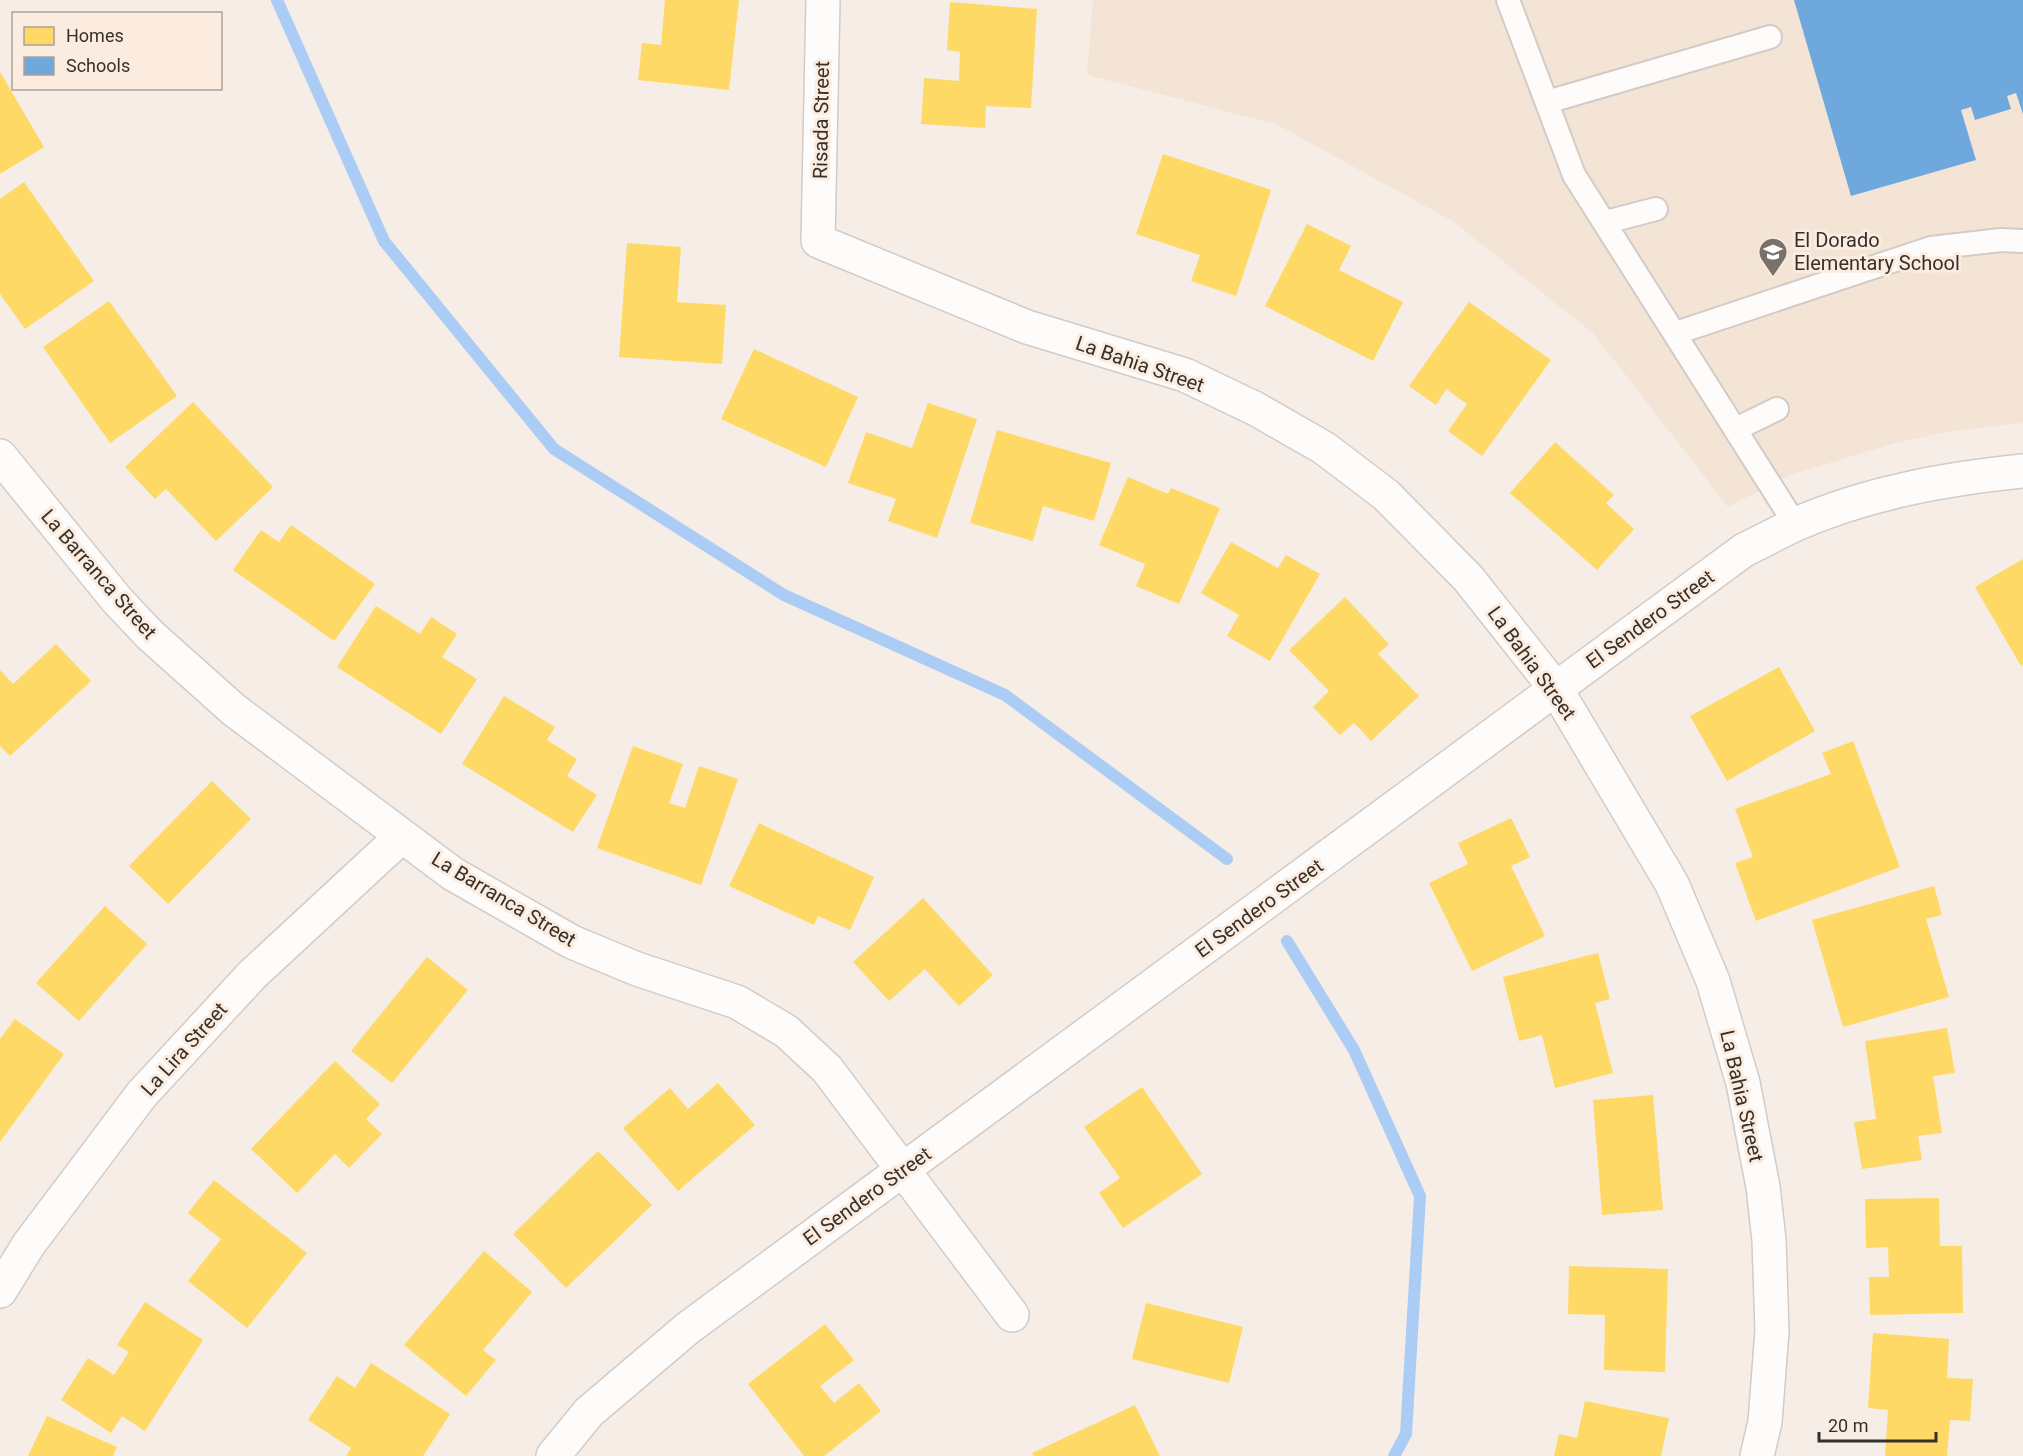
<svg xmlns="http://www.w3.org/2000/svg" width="2023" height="1456" viewBox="0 0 2023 1456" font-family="Roboto,sans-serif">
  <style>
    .built { fill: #f3e4d6 }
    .homes { fill: #ffd966 }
    .schools { fill: #6fa8dc }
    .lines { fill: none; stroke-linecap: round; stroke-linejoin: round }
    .stream { stroke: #aaccf5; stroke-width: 12 }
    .service-casing { stroke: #d2cbc6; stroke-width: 26 }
    .minor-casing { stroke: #d2cbc6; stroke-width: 36 }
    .tertiary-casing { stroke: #d2cbc6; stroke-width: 36 }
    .service { stroke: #fefcfb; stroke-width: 22 }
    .minor { stroke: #fefcfb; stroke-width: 33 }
    .tertiary { stroke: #fefcfb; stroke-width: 33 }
    .labels { text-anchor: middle; stroke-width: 6; stroke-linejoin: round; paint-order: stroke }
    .street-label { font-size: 20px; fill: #36302b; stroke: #fcece0 }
    .poi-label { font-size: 20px; fill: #36302b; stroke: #fcece0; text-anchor: start }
  </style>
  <rect width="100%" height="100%" fill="#f6ede6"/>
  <path class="built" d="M1093,0H2023V423L1952,431L1895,443L1787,476L1728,507L1593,333L1454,222L1276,124L1087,75Z"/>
  <path class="homes" d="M665,0H739L729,90L638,80L642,43L661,45Z
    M950,2L1037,9L1031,108L986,106L985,128L921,124L924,78L959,81L960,52L947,50Z
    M0,72L44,147L0,174Z
    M1163,154L1271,190L1236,296L1191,281L1200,255L1136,234Z
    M24,182L94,281L25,329L0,294V199Z
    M1307,224L1351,246L1339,270L1403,302L1373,361L1265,306Z
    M627,243L681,247L677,302L726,305L722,364L619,357Z
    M109,301L177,396L110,443L43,347Z
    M1469,302L1551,360L1482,456L1448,431L1467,404L1446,389L1436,405L1409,386Z
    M754,349L858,397L826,467L721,419Z
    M193,402L273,487L216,541L166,489L155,499L125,467Z
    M928,403L977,419L937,538L888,521L896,499L848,483L866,432L912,448Z
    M997,430L1111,463L1094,521L1043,506L1033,541L970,523Z
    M1555,442L1614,495L1606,503L1634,529L1597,570L1510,493Z
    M1128,477L1168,494L1171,488L1220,508L1179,604L1136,586L1145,564L1099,545Z
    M291,525L375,584L334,641L233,570L261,530L279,542Z
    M1231,542L1278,568L1286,555L1320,574L1270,661L1227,636L1239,615L1201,593Z
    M2023,559V664L2021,666L1975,587Z
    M1345,597L1389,644L1378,654L1419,696L1371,741L1354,723L1340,735L1313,707L1329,691L1289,650Z
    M376,606L420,634L431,617L457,634L442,657L477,679L441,734L337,667Z
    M56,644L91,681L10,756L0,746V670L13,684Z
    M1779,667L1815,731L1727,781L1690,716Z
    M504,696L555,727L547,740L577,759L567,776L597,795L573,832L462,764Z
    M1853,741L1900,867L1756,921L1735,863L1753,857L1735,809L1831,774L1822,753Z
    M633,746L683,764L669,803L685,808L699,766L738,779L701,885L597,848Z
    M212,781L251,819L168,904L129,866Z
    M1511,818L1530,857L1511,866L1545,936L1472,971L1429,883L1468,864L1458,843Z
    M759,823L874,877L850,930L818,916L814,925L729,886Z
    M1934,886L1942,915L1926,919L1949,997L1843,1027L1812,920Z
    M923,898L993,975L959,1006L925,969L889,1001L853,962Z
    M105,906L147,944L79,1021L36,983Z
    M1598,953L1610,999L1595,1003L1613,1073L1555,1088L1542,1035L1519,1041L1503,977Z
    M427,957L468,990L392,1083L351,1051Z
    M15,1019L64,1054L0,1142V1039Z
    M1947,1028L1955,1073L1933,1076L1942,1133L1918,1136L1922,1160L1862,1169L1854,1122L1876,1119L1865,1041Z
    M335,1061L380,1104L366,1119L382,1134L349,1168L335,1154L297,1193L251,1149Z
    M718,1083L755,1125L678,1191L623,1128L670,1088L688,1109Z
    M1142,1087L1202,1174L1123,1228L1099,1193L1120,1178L1084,1127Z
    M1653,1095L1663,1210L1602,1215L1593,1100Z
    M598,1151L652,1205L566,1288L513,1234Z
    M214,1180L307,1253L247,1328L188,1281L221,1239L188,1213Z
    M1939,1198L1940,1246H1962L1963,1313L1870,1315L1869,1277H1889L1888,1247L1866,1248L1865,1199Z
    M484,1251L532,1292L483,1350L496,1360L466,1396L404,1345Z
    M1569,1266L1668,1269L1665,1372L1604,1370L1605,1315L1568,1314Z
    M145,1302L203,1340L145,1431L122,1416L111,1433L61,1400L88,1358L114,1375L129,1352L117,1345Z
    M1146,1303L1243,1327L1229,1383L1132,1359Z
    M825,1324L854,1360L820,1386L834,1403L859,1383L881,1411L824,1456H804L748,1384Z
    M1873,1333L1949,1339L1947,1378L1973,1379L1970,1421L1950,1420L1947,1456H1885L1888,1410L1868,1408Z
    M371,1363L450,1414L423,1456H346L351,1448L308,1420L337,1376L355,1388Z
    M1585,1401L1669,1418L1661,1456H1554L1559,1434L1577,1438Z
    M1135,1405L1160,1456H1034L1032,1453Z
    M47,1416L117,1447L113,1456H28Z"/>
  <path class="schools" d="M1794,0H2023V114L2016,93L2007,96L2011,109L1975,120L1971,107L1961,110L1976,160L1851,196Z"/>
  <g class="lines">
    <path class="stream" d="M277,0L384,241L554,449L784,595L1005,695L1227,859
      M1287,941L1354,1050L1420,1196L1406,1434L1394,1456"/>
    <g class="service-casing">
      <path id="service" d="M1508,0L1574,175L1795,524
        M1547,102L1770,37
        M1606,222L1656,209
        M1676,333L1931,248L2001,240L2023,241
        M1736,429L1777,409"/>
    </g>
    <g class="minor-casing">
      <path id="minor" d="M823,0L818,241L1027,327L1185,375L1256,409L1324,448L1386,495L1468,578L1556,689L1672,884L1713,981L1743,1083L1763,1187L1769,1240L1772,1331L1765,1422L1757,1456
        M0,456L117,600L150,635L234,710L453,874L572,942L637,969L737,1002L786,1031L827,1069L1012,1315
        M0,1291L29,1244L142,1094L252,975L402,836"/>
    </g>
    <g class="tertiary-casing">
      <path id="tertiary" d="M553,1456L589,1412L688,1328L1744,550C1761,542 1777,533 1794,525C1866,493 1945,479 2023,471"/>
    </g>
    <use href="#service" class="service"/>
    <use href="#minor" class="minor"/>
    <use href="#tertiary" class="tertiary"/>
  </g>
  <defs>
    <g id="school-pin" transform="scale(1.5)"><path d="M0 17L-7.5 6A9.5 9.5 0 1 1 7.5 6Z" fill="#79726c" stroke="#fcece0"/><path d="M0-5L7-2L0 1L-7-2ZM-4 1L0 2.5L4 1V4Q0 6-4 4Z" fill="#fff"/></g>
  </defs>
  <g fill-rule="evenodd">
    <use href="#school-pin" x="1773" y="252"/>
  </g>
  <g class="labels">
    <g class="street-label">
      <text transform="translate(821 120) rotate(-89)" y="7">Risada Street</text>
      <text transform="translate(1140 364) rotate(19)" y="7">La Bahia Street</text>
      <text transform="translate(99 574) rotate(49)" y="7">La Barranca Street</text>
      <text transform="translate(1650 619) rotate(-36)" y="7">El Sendero Street</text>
      <text transform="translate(1532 663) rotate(54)" y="7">La Bahia Street</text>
      <text transform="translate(504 899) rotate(31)" y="7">La Barranca Street</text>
      <text transform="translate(1259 908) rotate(-36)" y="7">El Sendero Street</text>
      <text transform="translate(184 1049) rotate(-48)" y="7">La Lira Street</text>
      <text transform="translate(1742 1096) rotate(77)" y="7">La Bahia Street</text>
      <text transform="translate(867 1196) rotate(-36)" y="7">El Sendero Street</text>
    </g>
    <g class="poi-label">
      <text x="1794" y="247">El Dorado<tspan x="1794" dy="23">Elementary School</tspan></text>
    </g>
  </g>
  <rect x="12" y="12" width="210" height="78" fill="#fcece0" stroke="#ada198" stroke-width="1.5"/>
  <rect x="24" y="27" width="30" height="18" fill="#ffd966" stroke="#ada198" stroke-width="1.5"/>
  <text x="66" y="42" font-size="18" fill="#36302b">Homes</text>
  <rect x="24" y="57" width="30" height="18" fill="#6fa8dc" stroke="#ada198" stroke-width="1.5"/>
  <text x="66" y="72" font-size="18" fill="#36302b">Schools</text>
  <path d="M1819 1432v9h117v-9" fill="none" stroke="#36302b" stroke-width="3"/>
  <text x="1828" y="1432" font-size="18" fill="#36302b" stroke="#fcece0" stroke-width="4.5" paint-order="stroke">20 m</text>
</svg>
